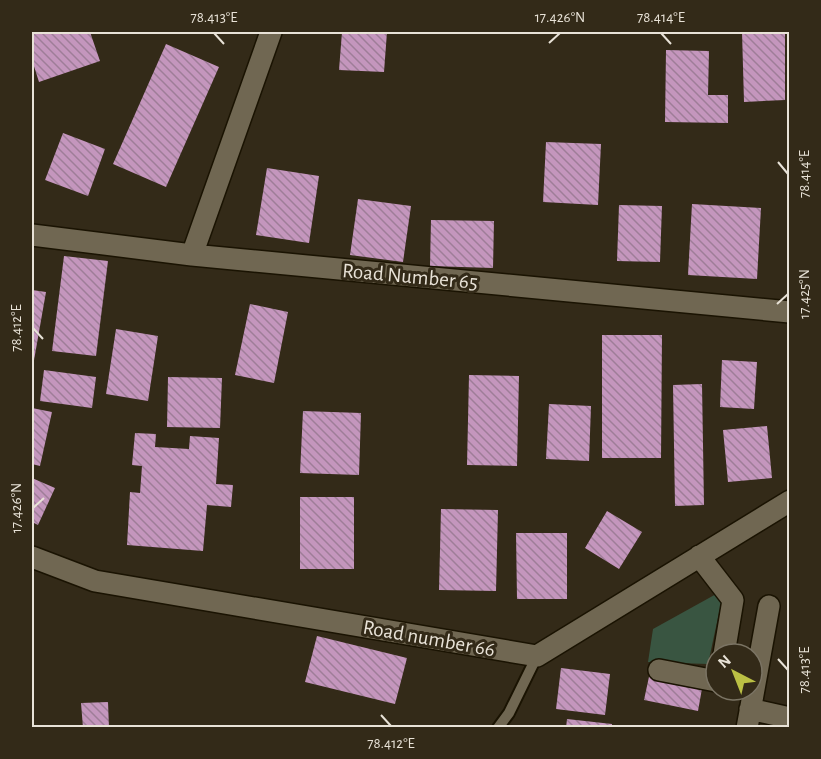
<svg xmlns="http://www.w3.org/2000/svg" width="821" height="759" viewBox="0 0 821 759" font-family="'Alegreya Sans',sans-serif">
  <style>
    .grass { fill: #395541 }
    .building { fill: url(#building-back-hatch) }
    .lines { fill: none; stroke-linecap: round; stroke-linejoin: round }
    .lane-casing { stroke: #1a1302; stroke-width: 14 }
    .street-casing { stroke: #1a1302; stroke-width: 24 }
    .lane { stroke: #706752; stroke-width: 10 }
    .street { stroke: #706752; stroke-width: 21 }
    .ticks { fill: none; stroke: #e8e2d7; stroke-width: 2 }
    .labels { text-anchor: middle; stroke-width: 6; stroke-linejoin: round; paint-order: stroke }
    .street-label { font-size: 21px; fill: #e8e2d7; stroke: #332a18 }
    .neatline { fill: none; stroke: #e8e2d7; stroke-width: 2 }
    .ticks-label { font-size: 15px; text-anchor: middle; fill: #e8e2d7 }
  </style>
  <defs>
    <pattern id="building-back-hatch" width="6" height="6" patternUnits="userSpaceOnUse" patternTransform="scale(1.5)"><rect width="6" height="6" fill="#c496bd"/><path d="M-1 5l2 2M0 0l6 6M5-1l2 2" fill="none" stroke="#9e7d98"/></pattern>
  </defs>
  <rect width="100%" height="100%" fill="#332a18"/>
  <path class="grass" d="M718,593L722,599L708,664L648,662L653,629Z"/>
  <path class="building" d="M32,32H90L100,61L39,82L32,60Z
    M342,32H387L384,72L339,70Z
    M742,32H785V100L744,102Z
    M166,44L219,67L166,187L113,164Z
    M666,50L709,51L708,95H728V123L665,122Z
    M63,133L105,149L88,196L45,180Z
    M546,142L601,144L598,205L543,202Z
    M267,168L319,176L309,243L256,235Z
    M358,199L411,206L403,262L350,255Z
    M692,204L761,208L757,279L688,275Z
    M619,205L662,206L660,262L617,261Z
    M431,220L494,221L493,268L430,266Z
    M64,256L108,261L96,356L52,351Z
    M32,290L46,292L33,366H32Z
    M250,304L288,312L274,383L235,375Z
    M116,329L158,336L148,401L106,394Z
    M602,335H662L661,458H602Z
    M722,360L757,362L754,409L720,407Z
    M44,370L96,377L92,408L40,401Z
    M469,375L519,376L517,466L467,465Z
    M168,377L222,378L220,428L167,427Z
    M702,384L704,505L675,506L673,385Z
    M549,404L591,406L589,461L546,459Z
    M32,408L52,412L40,466L32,464Z
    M303,411L361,413L359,475L300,473Z
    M767,426L772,478L728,482L723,430Z
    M135,433L156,434L155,447L189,449L190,436L219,438L216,484L233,485L231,507L207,505L203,551L127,545L130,492L140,493L142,466L132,465Z
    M32,478L55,488L38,525L32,522Z
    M300,497H354V569H300Z
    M441,509L498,510L496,591L439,590Z
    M607,511L642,532L619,569L585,548Z
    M516,533H567V599H517Z
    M317,636L407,658L395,704L305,682Z
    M561,668L610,674L605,715L556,709Z
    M650,672L703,683L698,711L644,700Z
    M108,702L109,728H83L81,703Z
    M567,719L612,724V728H566Z"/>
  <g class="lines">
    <g class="lane-casing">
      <path id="lane" d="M498,728L509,713L537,656"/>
    </g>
    <g class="street-casing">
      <path id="street" d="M32,235L192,255L790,312
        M192,255L271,32
        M699,556L733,600L724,654
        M32,557L95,581L537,656L790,501
        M659,670L716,681
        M750,709L790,718
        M747,728L769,606"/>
    </g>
    <use href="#lane" class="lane"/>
    <use href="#street" class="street"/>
  </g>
  <path class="ticks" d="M214,33L224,44M661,33L671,44M549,43L560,33M778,162L788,174M777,304L788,294M33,328L43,339M33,508L44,498M778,659L788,670M381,715L391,726"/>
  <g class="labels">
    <g class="street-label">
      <text transform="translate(410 276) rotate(5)" y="7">Road Number 65</text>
      <text transform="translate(429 638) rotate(10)" y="7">Road number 66</text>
    </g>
  </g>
  <rect width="821" height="759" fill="none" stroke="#332a18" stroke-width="66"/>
  <g transform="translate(734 672) rotate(318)"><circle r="28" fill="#332a18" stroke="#7b7464" stroke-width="1.5"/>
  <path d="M0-4.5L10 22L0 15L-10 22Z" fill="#bbc044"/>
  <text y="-9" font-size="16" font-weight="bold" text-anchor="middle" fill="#e8e2d7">N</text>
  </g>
  <rect x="33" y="33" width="755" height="693" class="neatline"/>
  <g class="ticks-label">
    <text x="214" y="22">78.413°E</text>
    <text x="560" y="22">17.426°N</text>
    <text x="661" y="22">78.414°E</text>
    <text transform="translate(804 174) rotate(-90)" y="5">78.414°E</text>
    <text transform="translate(804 294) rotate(-90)" y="5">17.425°N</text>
    <text transform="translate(16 328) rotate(-90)" y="5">78.412°E</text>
    <text transform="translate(16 508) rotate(-90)" y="5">17.426°N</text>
    <text transform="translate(804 670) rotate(-90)" y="5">78.413°E</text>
    <text x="391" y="748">78.412°E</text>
  </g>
</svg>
